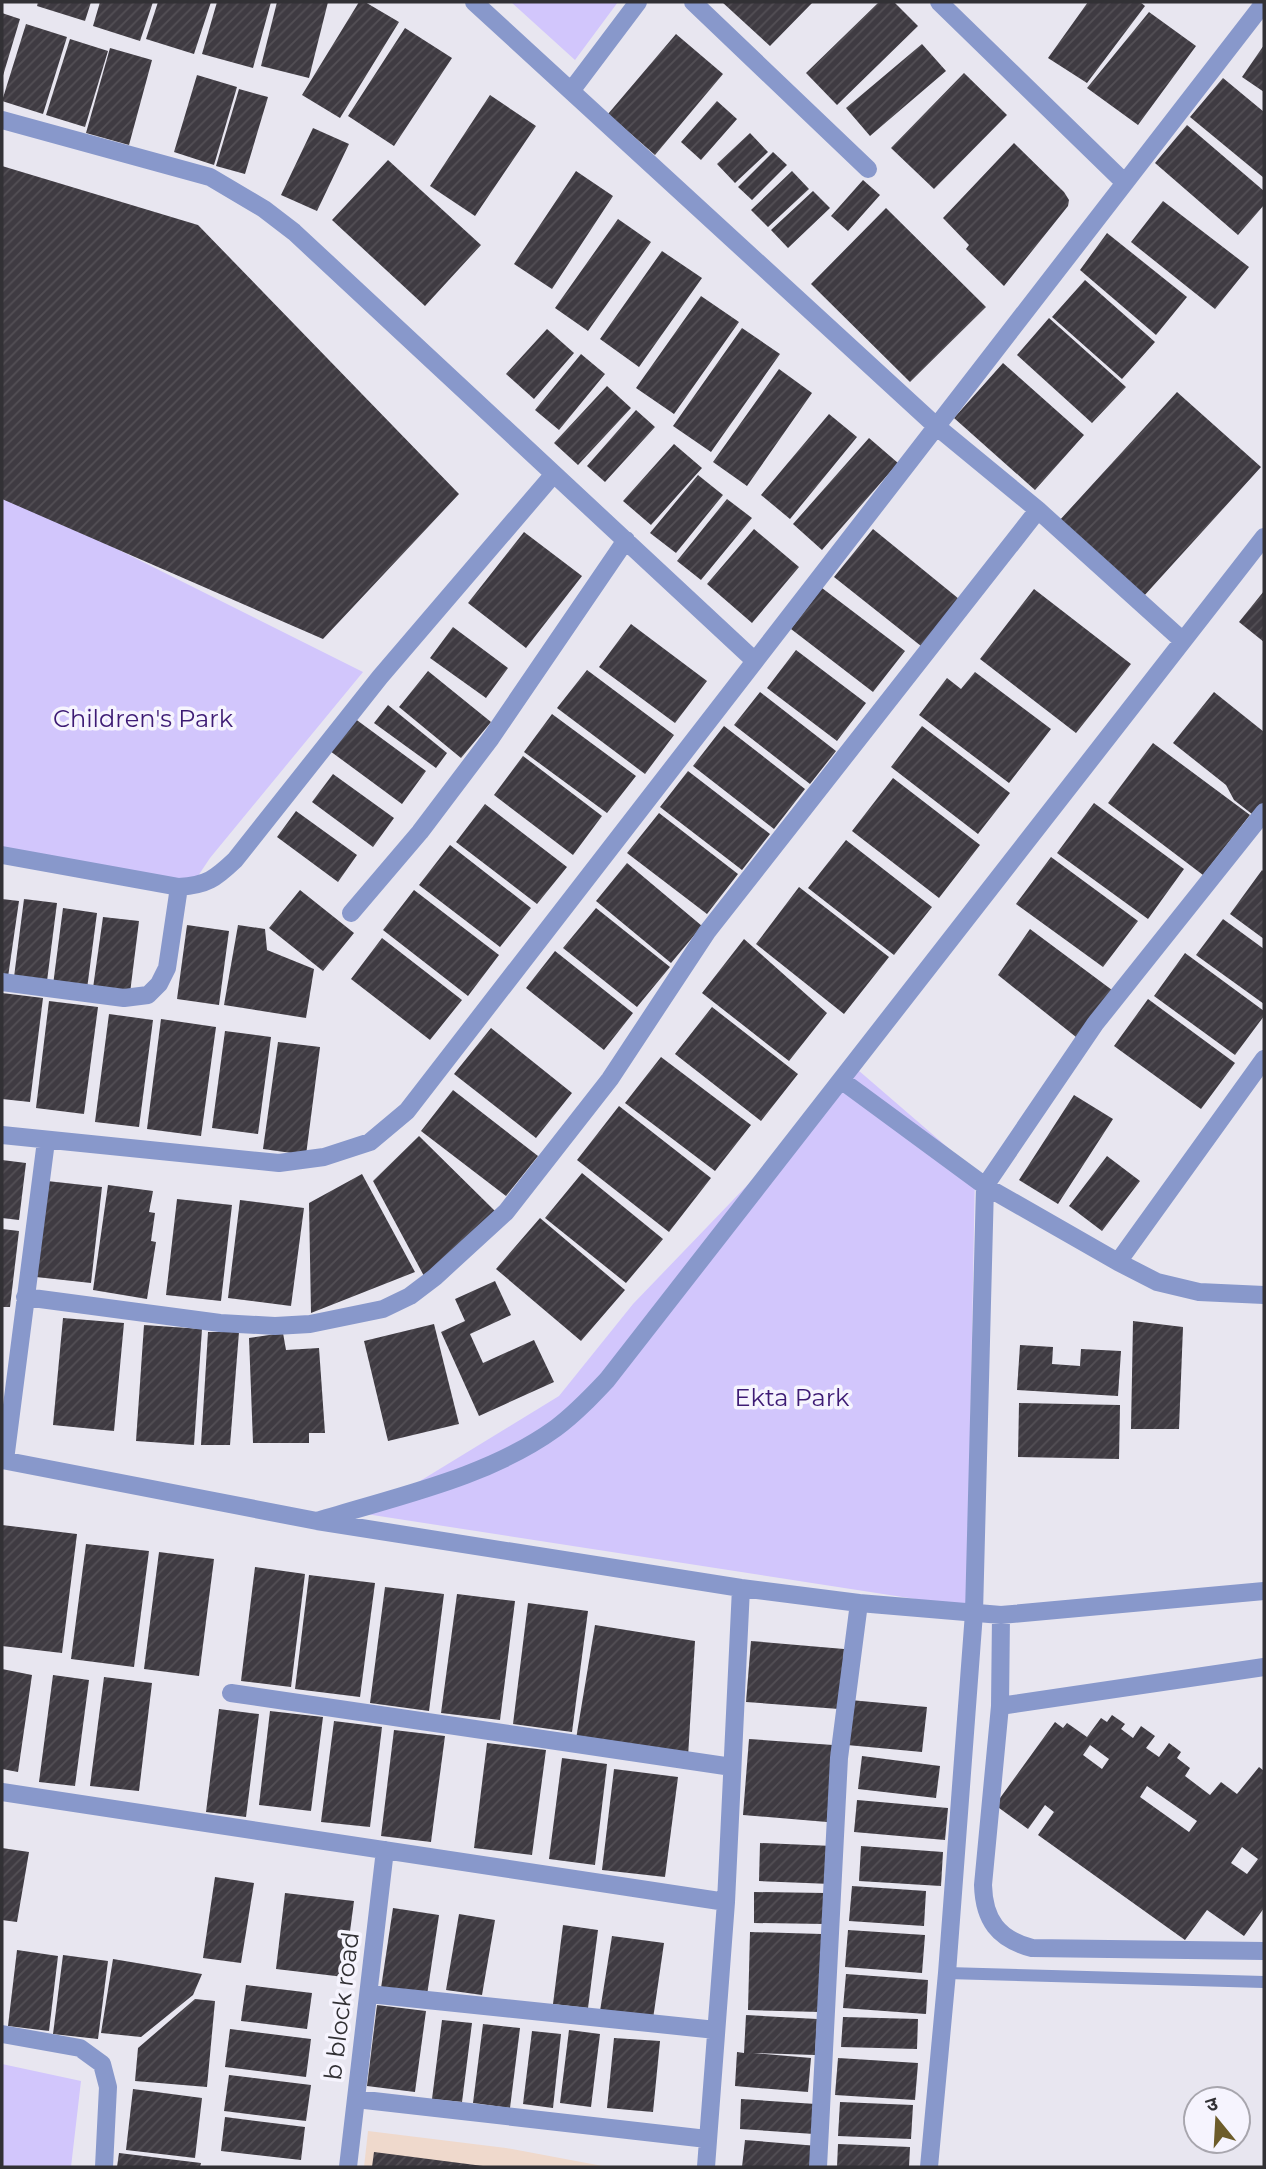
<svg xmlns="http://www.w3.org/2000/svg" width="1266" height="2169" viewBox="0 0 1266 2169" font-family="Montserrat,'Noto Sans Devanagari',sans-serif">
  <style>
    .education { fill: #efd9cc }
    .green { fill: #d2c6fc }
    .building { fill: url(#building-hatch); fill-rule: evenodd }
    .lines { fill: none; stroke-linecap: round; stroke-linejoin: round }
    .service { stroke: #8898cb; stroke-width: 12 }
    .minor { stroke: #8898cb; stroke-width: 18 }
    .labels { text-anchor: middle; stroke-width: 7; stroke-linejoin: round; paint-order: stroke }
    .park-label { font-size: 24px; fill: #3d1b74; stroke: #f6f4fe }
    .street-label { font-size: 24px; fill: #323135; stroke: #f6f4fe }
  </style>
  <defs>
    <pattern id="building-hatch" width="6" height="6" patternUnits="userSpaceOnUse" patternTransform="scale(1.75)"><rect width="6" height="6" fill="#3f3b42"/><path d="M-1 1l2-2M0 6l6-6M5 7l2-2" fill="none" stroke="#534f55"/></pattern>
  </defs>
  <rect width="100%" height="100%" fill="#e8e6f0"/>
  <path class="education" d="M368,2131L506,2148L608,2167H364Z"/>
  <path class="green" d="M511,2H618L575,60Z
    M2,498L117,549L363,672L210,858L194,882L2,853Z
    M858,1070L975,1171L967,1607L366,1514L559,1396L633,1304Z
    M2,2064L81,2081L71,2167H2Z"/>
  <path class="building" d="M38,2H91L85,21L37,6Z
    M100,2H153L140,41L93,26Z
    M158,2H211L194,54L146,39Z
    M217,2H271L253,68L202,54Z
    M277,2H328L309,78L261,66Z
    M359,2H365L399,22L340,118L302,95Z
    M722,2H813L770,46Z
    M879,2H894L918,26L837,105L806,73Z
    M1088,2H1140L1145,6L1087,83L1048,58Z
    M1149,12L1196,46L1138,125L1087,88Z
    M2,13L20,19L2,79Z
    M26,24L67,37L43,114L2,101Z
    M405,28L452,58L394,146L348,116Z
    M676,34L723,74L655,155L608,114Z
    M70,39L108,51L85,127L46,115Z
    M922,44L946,71L870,136L846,108Z
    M1264,45V92L1242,77Z
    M110,48L152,60L129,145L86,133Z
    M964,73L1007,115L934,189L891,148Z
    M197,75L237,87L214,165L174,152Z
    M1223,78L1264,112V178L1190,117Z
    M239,89L268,97L245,174L216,166Z
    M490,95L536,126L475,216L430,186Z
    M717,101L737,119L701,160L681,142Z
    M1187,125L1264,191V205L1238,235L1155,163Z
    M313,128L349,144L317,211L281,195Z
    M750,133L768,152L735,183L717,164Z
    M1014,143L1064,192L1069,200L1068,206L1004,286L966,249L969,245L943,218Z
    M773,152L787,165L752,200L738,187Z
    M388,160L481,245L425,306L332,220Z
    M2,166L198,225L459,494L323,639L2,499Z
    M576,171L613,196L552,289L514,264Z
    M792,171L809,189L768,227L751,210Z
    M863,180L880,195L848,231L831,216Z
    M813,191L830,208L788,248L771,230Z
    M1163,201L1249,267L1215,309L1131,242Z
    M886,208L986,307L910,382L811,284Z
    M618,219L651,242L588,331L555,308Z
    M1107,233L1187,297L1156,335L1080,270Z
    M662,251L702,278L639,367L600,339Z
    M1085,280L1155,342L1122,379L1052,317Z
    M701,296L739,322L674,414L636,388Z
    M1049,318L1126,387L1092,423L1017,355Z
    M742,328L780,354L711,452L673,426Z
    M547,329L574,353L534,399L506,374Z
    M581,354L605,374L559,430L535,410Z
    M1003,363L1084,435L1035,490L954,418Z
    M779,369L812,393L747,486L713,462Z
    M607,386L631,408L578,465L554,443Z
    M1177,392L1261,467L1143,597L1059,521Z
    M636,410L655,427L605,482L587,466Z
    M829,414L857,437L790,519L761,495Z
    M869,438L898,463L822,550L793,524Z
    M674,444L702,468L651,525L623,501Z
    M698,475L723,495L676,553L650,533Z
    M727,499L752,518L701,580L677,561Z
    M754,529L799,567L752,623L707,584Z
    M873,529L959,599L921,646L834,577Z
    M524,532L582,576L526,648L468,603Z
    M822,588L905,651L873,692L791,629Z
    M1034,589L1131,664L1076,733L980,659Z
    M1264,591V642L1239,622Z
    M631,624L707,681L675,723L599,667Z
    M453,627L508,668L486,698L430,658Z
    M796,650L866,703L837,741L767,688Z
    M587,670L674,735L645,774L557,708Z
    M428,671L491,722L461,758L399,707Z
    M975,672L1051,729L1009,783L919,715L947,678L961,689Z
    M760,692L836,751L810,784L734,725Z
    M1214,692L1264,732V810L1257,818L1234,800L1226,785L1173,743Z
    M388,705L447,753L436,768L374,723Z
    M552,714L636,776L607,813L524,752Z
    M354,718L426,771L402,804L330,751Z
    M724,726L805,789L774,829L693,766Z
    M922,726L1010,793L978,834L891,767Z
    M1153,743L1250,815L1203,875L1108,803Z
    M523,756L602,816L573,855L494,795Z
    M688,771L770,834L742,870L660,807Z
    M333,774L394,818L373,847L312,802Z
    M893,778L980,845L939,898L852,831Z
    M1094,803L1184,869L1148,919L1057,853Z
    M485,804L567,867L537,904L456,842Z
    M296,811L357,855L338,882L277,837Z
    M659,813L738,874L707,914L627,853Z
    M846,840L932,907L894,955L808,888Z
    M450,845L531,908L500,947L419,885Z
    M1051,857L1138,921L1103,967L1016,904Z
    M627,863L702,926L671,963L596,901Z
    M1262,870L1264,872V939L1230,914Z
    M799,887L889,957L844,1014L756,944Z
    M300,890L354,933L323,971L269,928Z
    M414,890L499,955L468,996L383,930Z
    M2,899L19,901L8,977L2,976Z
    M24,899L57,903L47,981L14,977Z
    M63,908L97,913L87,989L53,985Z
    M596,908L670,967L637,1007L563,948Z
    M103,917L139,921L130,993L93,988Z
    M1223,919L1264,949V1004L1196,955Z
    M187,925L229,931L219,1005L177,999Z
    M238,925L265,929L267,950L314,969L306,1018L224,1005Z
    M1030,929L1112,990L1076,1037L998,975Z
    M382,938L462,1000L430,1040L351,979Z
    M744,939L827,1013L789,1061L702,993Z
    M555,951L633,1013L604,1050L526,988Z
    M1185,953L1264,1011V1016L1235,1055L1154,996Z
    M2,993L43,998L30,1102L2,1099Z
    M1148,999L1235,1063L1201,1109L1114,1046Z
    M49,1001L98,1007L84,1114L36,1108Z
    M712,1007L798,1074L761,1121L675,1054Z
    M109,1014L153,1020L139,1127L95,1122Z
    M161,1019L216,1027L201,1136L147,1129Z
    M491,1028L572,1093L536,1138L454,1074Z
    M225,1031L271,1037L258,1134L212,1128Z
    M278,1042L320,1047L306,1155L263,1149Z
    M661,1057L751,1125L715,1171L625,1103Z
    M453,1090L538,1156L506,1196L421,1131Z
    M1074,1095L1113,1119L1058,1204L1019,1180Z
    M619,1106L711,1178L669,1232L577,1160Z
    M419,1136L495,1211L424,1276L373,1181Z
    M1107,1156L1140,1181L1102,1231L1069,1206Z
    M2,1160L26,1163L19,1220L2,1218Z
    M582,1173L663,1239L626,1283L545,1218Z
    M362,1174L415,1272L311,1313L309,1203Z
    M47,1181L102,1187L91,1283L36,1277Z
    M108,1185L153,1191L149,1212L155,1213L151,1241L156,1242L147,1299L93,1290Z
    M177,1199L232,1205L221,1301L166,1295Z
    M240,1200L304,1208L291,1306L228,1298Z
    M540,1218L625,1290L581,1341L496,1269Z
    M2,1229L19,1231L10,1307H2Z
    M495,1281L511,1315L470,1334L483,1363L534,1340L554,1382L479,1416L441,1332L465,1321L455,1299Z
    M63,1318L124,1323L114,1431L53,1425Z
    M1133,1321L1183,1327L1179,1429H1131Z
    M434,1324L459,1424L388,1441L364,1341Z
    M144,1325L202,1329L194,1445L136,1441Z
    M208,1332H239L230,1445H201Z
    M283,1333L286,1350L319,1348L325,1433H309V1443H253L249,1338Z
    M1020,1345L1053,1347L1052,1364L1080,1366L1081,1349L1121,1351L1118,1396L1017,1390Z
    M1019,1403L1120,1405L1119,1459L1018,1457Z
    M2,1525L77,1534L62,1653L2,1646Z
    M86,1544L149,1551L134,1667L71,1659Z
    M159,1552L214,1559L199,1676L144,1669Z
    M255,1567L305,1574L291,1687L241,1681Z
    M309,1575L375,1583L360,1697L295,1689Z
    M385,1587L444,1594L429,1711L370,1703Z
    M457,1594L515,1601L500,1720L441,1713Z
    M528,1603L588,1611L572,1732L513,1724Z
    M595,1625L695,1641L688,1757L576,1739Z
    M751,1641L844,1649L839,1709L746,1702Z
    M2,1669L32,1675L18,1772L2,1769Z
    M53,1675L89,1680L75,1786L39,1782Z
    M104,1677L152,1683L139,1791L90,1786Z
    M850,1700L927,1707L922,1752L847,1745Z
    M219,1709L259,1714L246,1817L206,1812Z
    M270,1711L323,1717L311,1811L259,1805Z
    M1112,1715L1125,1724L1121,1729L1133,1738L1141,1726L1155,1736L1146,1748L1159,1757L1169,1743L1181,1752L1177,1758L1190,1768L1185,1776L1210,1795L1221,1782L1237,1794L1259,1767L1264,1771V1908L1244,1936L1207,1910L1185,1940L1038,1835L1054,1812L1045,1805L1028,1829L995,1805L1055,1722L1063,1728L1067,1723L1087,1737L1101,1718L1107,1722ZM1090,1745L1109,1759L1102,1769L1083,1755ZM1147,1786L1197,1821L1189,1832L1140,1797ZM1242,1847L1258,1859L1247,1874L1231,1863Z
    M334,1721L382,1727L370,1827L321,1822Z
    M394,1730L445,1736L431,1842L381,1836Z
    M749,1739L833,1745L827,1822L743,1815Z
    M487,1743L546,1750L532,1855L474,1848Z
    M862,1756L940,1766L936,1798L858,1789Z
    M562,1758L607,1764L595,1865L549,1859Z
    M614,1769L678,1777L665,1877L602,1870Z
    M857,1800L948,1808L945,1840L854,1832Z
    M760,1843L833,1846L831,1884L759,1881Z
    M861,1846L943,1852L941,1886L859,1881Z
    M2,1848L29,1852L17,1922L2,1920Z
    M215,1877L254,1883L241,1963L203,1958Z
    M852,1886L926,1891L924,1926L849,1921Z
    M754,1892L825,1893V1924L754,1923Z
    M285,1893L354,1901L344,1977L276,1969Z
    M393,1908L439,1915L427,1995L381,1988Z
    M459,1914L495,1920L482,1995L446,1990Z
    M563,1925L598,1930L588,2008L553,2004Z
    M848,1930L925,1935L922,1973L845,1967Z
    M750,1932L822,1934L820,2012L748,2010Z
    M612,1936L664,1943L653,2019L600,2011Z
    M17,1950L58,1956L49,2031L8,2026Z
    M63,1955L108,1961L98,2039L53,2034Z
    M113,1959L202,1974L193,1995L141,2037L101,2033Z
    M846,1974L928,1980L926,2014L843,2008Z
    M246,1985L312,1993L307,2029L241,2021Z
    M195,1999L215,2001L207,2087L135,2081L138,2048Z
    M377,2005L426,2011L415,2092L367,2086Z
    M746,2015L817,2019L815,2055L753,2053L811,2058L808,2092L735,2086L737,2052L744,2053Z
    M843,2017L918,2019L917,2049L841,2047Z
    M442,2020L472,2023L462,2102L432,2099Z
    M483,2024L520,2028L510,2108L473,2103Z
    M230,2029L311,2039L306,2077L225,2067Z
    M569,2030L600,2034L591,2107L560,2103Z
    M532,2031L561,2034L553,2108L523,2104Z
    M614,2038L660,2041L653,2112L607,2108Z
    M838,2058L918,2063L915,2100L835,2095Z
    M229,2075L311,2085L306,2121L224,2111Z
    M133,2089L202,2098L195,2158L126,2150Z
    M741,2099L816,2104L814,2134L740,2129Z
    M840,2102L913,2105L911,2139L838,2136Z
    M225,2117L305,2127L301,2160L221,2151Z
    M745,2140L818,2146L816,2167H742Z
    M838,2144L910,2147L909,2167H837Z
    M374,2152L483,2166V2167H372Z
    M119,2153L201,2163L200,2167H117Z"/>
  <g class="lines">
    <path class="service" d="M947,1973L1264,1982"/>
    <path class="minor" d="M474,2L936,426L1038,510L1183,641
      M693,2L868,169
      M939,2L1124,182
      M571,91L638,2
      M2,120L210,177L264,209L294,232L755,661
      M2,855L179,887C207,885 215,879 235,860L380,677L553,475
      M351,913L420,832L491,738L626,540
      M2,982L124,998L148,995L159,984L167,968L179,887
      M841,1080L985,1186L1118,1262L1157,1282L1199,1292L1264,1295
      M2,1135L279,1163L324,1157L370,1142L407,1111L1264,3
      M1118,1262L1264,1059
      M25,1297L220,1323L275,1326L310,1324L383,1309L410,1296L435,1277L506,1212L610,1079L707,932L1038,510
      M2,1460L317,1521L741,1588L859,1603L1001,1615L1264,1591
      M5,1460L46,1141
      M317,1521C397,1496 487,1478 556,1428C575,1414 591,1397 607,1380L1264,537
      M1001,1615L1000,1706L983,1885C984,1920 998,1939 1032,1948L1264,1951
      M231,1693L732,1767
      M1000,1706L1264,1667
      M2,1792L726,1902
      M369,1994L716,2030
      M2,2034L80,2048L102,2064L108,2087L104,2167
      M356,2099L707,2139
      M348,2167L385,1850
      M706,2167L726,1902L741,1588
      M818,2167L839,1758L859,1603
      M929,2167L947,1973L974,1613L985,1186L1095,1024L1264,812"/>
  </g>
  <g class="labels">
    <g class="park-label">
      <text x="143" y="727">Children's Park</text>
      <text x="792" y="1406">Ekta Park</text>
    </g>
    <g class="street-label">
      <text transform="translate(342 2006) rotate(-83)" y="8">b block road</text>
    </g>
  </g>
  <rect width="1266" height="2169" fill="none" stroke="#323135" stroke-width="7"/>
  <g transform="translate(1217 2120) rotate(342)"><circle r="33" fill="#f6f4fe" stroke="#a8a6ae" stroke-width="2"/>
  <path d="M0-5L12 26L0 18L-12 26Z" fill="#6d5c2a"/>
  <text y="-10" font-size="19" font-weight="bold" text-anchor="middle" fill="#323135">उ</text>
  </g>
</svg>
